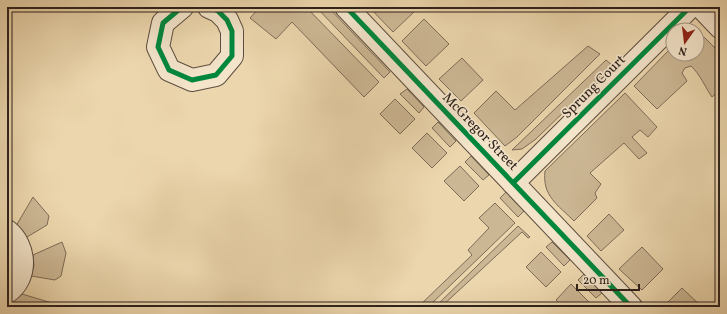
<svg xmlns="http://www.w3.org/2000/svg" width="727" height="314" viewBox="0 0 727 314" font-family="Vollkorn,serif">
  <style>
    .green { fill: #ccb794; stroke: #7c6c58 }
    .lines { fill: none; stroke-linecap: round; stroke-linejoin: round }
    .minor-casing { stroke: #5d4e40; stroke-width: 24 }
    .minor { stroke: #f3e4ca; stroke-width: 22 }
    .cycleway-casing { stroke: #f3e4ca; stroke-width: 8 }
    .cycleway { stroke: #00873e; stroke-width: 5 }
    .labels { text-anchor: middle; stroke-width: 3.5; stroke-linejoin: round; paint-order: stroke }
    .street-label { font-size: 14px; fill: #2d211c; stroke: #f3e4ca }
  </style>
  <rect width="100%" height="100%" fill="#ecd6ad"/>
  <filter id="stains"><feTurbulence type="fractalNoise" baseFrequency=".005" numOctaves="4"/><feColorMatrix values="0 0 0 0 .2 0 0 0 0 .09 0 0 0 0 .02 0 0 0 .5 -.17"/></filter>
  <radialGradient id="worn" r=".72"><stop offset=".6" stop-color="#630" stop-opacity="0"/><stop offset="1" stop-color="#630" stop-opacity=".3"/></radialGradient>
  <path class="green" d="M260,7H306L379,82L364,97L292,22L276,39L250,18Z
    M316,7H328L390,72L384,78Z
    M369,7H413L416,10L393,32Z
    M424,19L449,44L426,66L402,41Z
    M697,36L704,37L720,53V90L712,97C705,87 700,74 691,66L685,68L682,73L687,81L657,109L634,86L673,46V54H697Z
    M588,46L600,54L517,137L505,146L474,113L496,91L515,110Z
    M462,58L483,80L461,101L439,79Z
    M606,60L612,65L536,139L522,149L512,150Z
    M407,89L424,107L419,113L400,94Z
    M625,93L657,127L648,137L640,130L632,137L647,153L639,159L624,143L590,173L601,184L595,193L597,198L574,221C558,205 542,196 545,171Z
    M395,99L415,119L400,134L380,114Z
    M438,122L456,141L450,147L432,128Z
    M427,133L447,153L432,168L412,148Z
    M471,156L489,175L483,180L465,162Z
    M460,166L479,186L464,201L444,181Z
    M506,192L524,211L518,217L500,198Z
    M33,197L49,216L47,225L27,237L16,226Z
    M495,203L515,223L428,307H418L472,255L468,250L489,228L479,218Z
    M609,214L624,230L601,251L587,236Z
    M518,226L530,237L528,238L522,232L441,307H435Z
    M62,242L66,253L61,276L55,280L31,276L34,266L33,255Z
    M552,242L570,260L564,266L546,247Z
    M642,247L663,269L642,290L619,269Z
    M541,252L561,272L546,287L526,267Z
    M584,274L602,293L596,298L578,280Z
    M571,284L591,304L588,307H563L556,300Z
    M682,288L702,307H663Z
    M22,294L52,303L48,307H7V305Z"/>
  <g class="lines">
    <g class="minor-casing">
      <path id="minor" d="M182,7L163,23L158,47L169,70L192,80L216,75L232,56V31L227,20L218,11L209,7
        M346,7L631,307
        M701,7L720,27
        M513,183L690,7
        M7,231C26,246 28,278 7,292"/>
    </g>
    <use href="#minor" class="minor"/>
    <g class="cycleway-casing">
      <path id="cycleway" d="M182,7L163,23L158,47L169,70L192,80L216,75L232,56V31L227,20L218,11L209,7
        M346,7L631,307
        M513,183L690,7"/>
    </g>
    <use href="#cycleway" class="cycleway"/>
  </g>
  <g class="labels">
    <g class="street-label">
      <text transform="translate(593 86) rotate(-45)" y="5">Sprung Court</text>
      <text transform="translate(481 131) rotate(46)" y="5">McGregor Street</text>
    </g>
  </g>
  <rect width="727" height="314" fill="none" stroke="#ecd6ad" stroke-width="24"/>
  <rect x="8" y="8" width="711" height="298" fill="none" stroke="#2d211c" stroke-width="2"/>
  <rect x="12" y="12" width="703" height="290" fill="none" stroke="#2d211c"/>
  <g transform="translate(685 42) rotate(194)"><circle r="19" fill="#f3e4ca" stroke="#a49684"/>
  <path d="M0-3L7 15L0 10L-7 15Z" fill="#8f2418"/>
  <text y="-6" font-size="11" font-weight="bold" text-anchor="middle" fill="#2d211c">N</text>
  </g>
  <path d="M577 284v6h62v-6" fill="none" stroke="#2d211c" stroke-width="2"/>
  <text x="583" y="284" font-size="12" fill="#2d211c" stroke="#f3e4ca" stroke-width="3" paint-order="stroke">20 m</text>
  <rect width="100%" height="100%" filter="url(#stains)"/>
  <rect width="100%" height="100%" fill="url(#worn)"/>
</svg>
